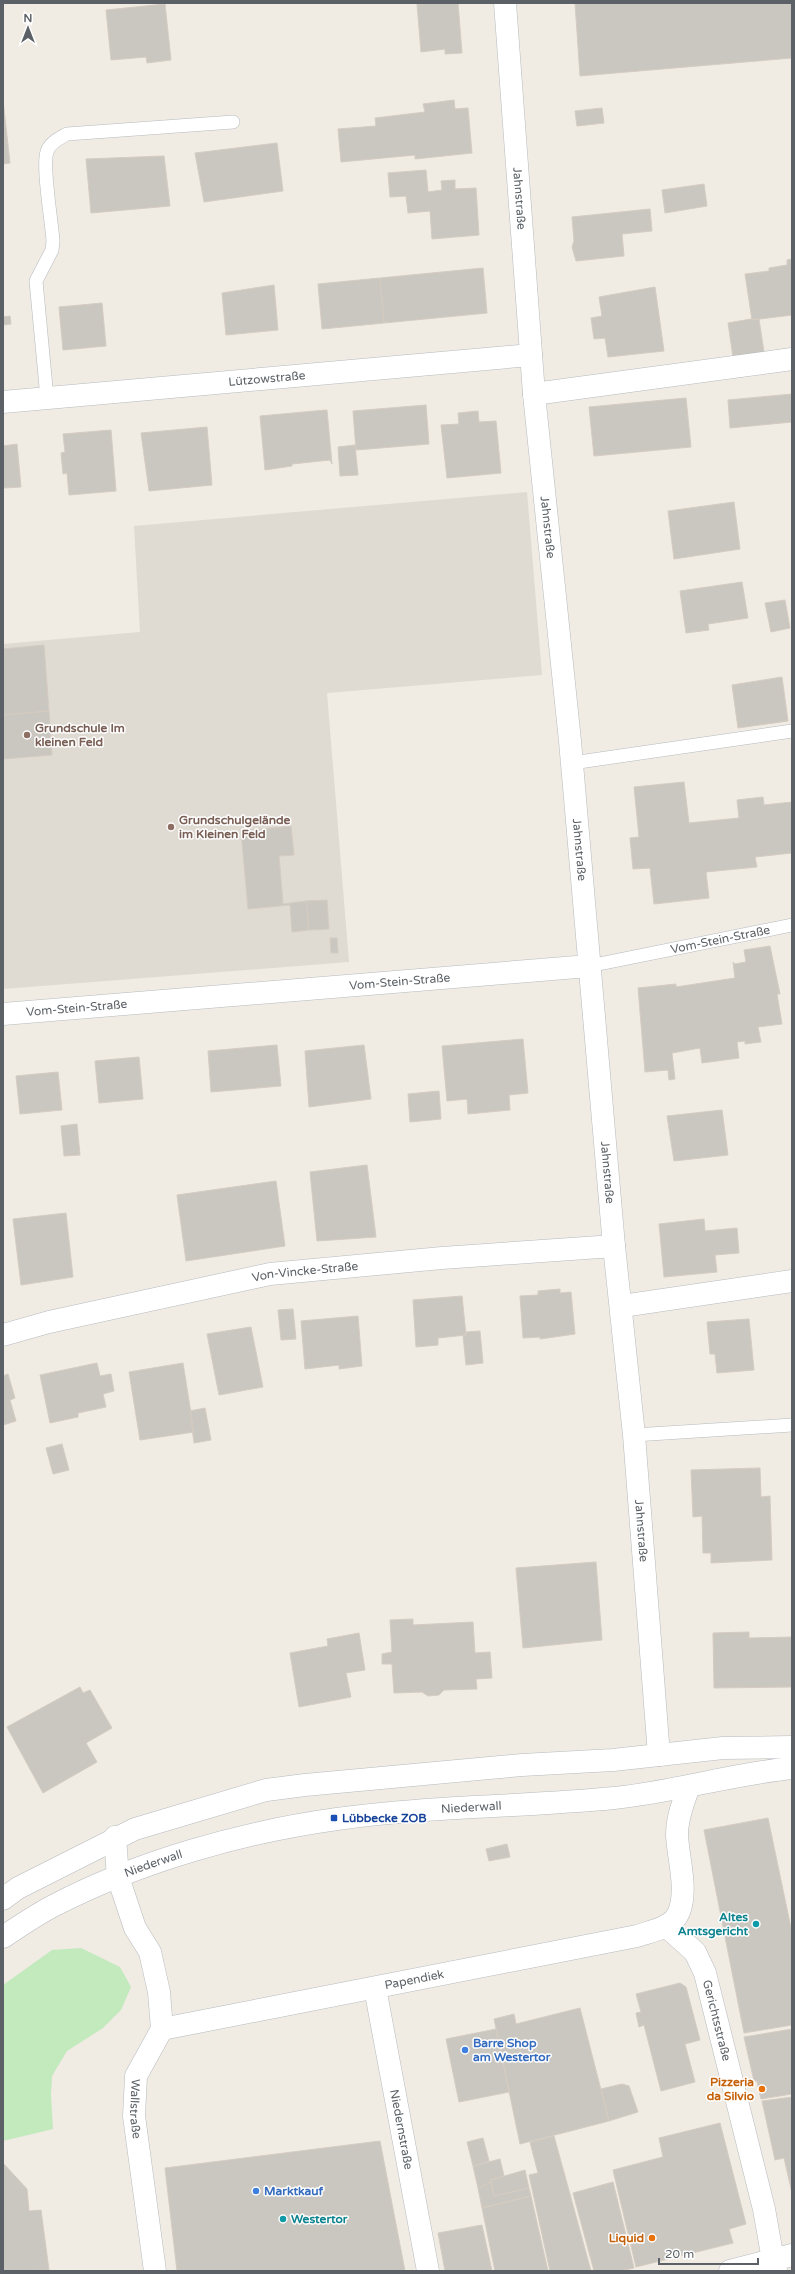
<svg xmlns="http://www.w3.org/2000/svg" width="795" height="2274" viewBox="0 0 795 2274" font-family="'Varela Round',sans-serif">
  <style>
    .education { fill: #dfdad2 }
    .green { fill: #c2eabd }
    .building { fill: #cac6c0; stroke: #d5ccc1 }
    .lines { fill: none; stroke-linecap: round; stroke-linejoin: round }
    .lane-casing { stroke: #b6babf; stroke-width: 14 }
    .street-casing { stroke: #b6babf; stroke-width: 23 }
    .lane { stroke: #fff; stroke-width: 13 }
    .street { stroke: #fff; stroke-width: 22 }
    .education-dot { fill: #8d6e63; stroke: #fff; stroke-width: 1.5 }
    .transit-dot { fill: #1a4fb4; stroke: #fff; stroke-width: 1.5 }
    .culture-dot { fill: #0f9aa8; stroke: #fff; stroke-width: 1.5 }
    .shop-dot { fill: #3f7fe0; stroke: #fff; stroke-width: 1.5 }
    .food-dot { fill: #e8710a; stroke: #fff; stroke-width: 1.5 }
    .labels { text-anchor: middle; stroke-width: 3; stroke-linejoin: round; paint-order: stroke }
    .street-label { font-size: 12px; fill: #5b6166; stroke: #fff }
    .education-label { font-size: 12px; font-weight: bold; fill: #785e54; stroke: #fff; text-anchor: start }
    .transit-label { font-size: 12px; font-weight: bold; fill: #164399; stroke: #fff; text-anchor: start }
    .culture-label { font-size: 12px; font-weight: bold; fill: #0d838f; stroke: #fff; text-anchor: end }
    .shop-label { font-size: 12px; font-weight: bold; fill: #366cbe; stroke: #fff; text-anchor: start }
    .food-label { font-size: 12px; font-weight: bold; fill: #c56008; stroke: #fff; text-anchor: end }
  </style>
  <rect width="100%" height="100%" fill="#f0ebe3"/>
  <path class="education" d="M527,492L542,675L327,693L349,962L3,989V644L140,632L134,526Z"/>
  <path class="green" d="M81,1948L120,1967L131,1987L121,2010L103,2028L67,2051L52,2076L51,2095L53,2129L3,2141V1985L52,1950Z"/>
  <path class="building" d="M458,3L462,53L445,54V49L421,52L417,4Z
    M575,3H792V58L580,76Z
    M165,4L171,60L147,63L146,57L111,60L106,10Z
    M3,100L10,163L3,164Z
    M454,100L455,109L468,108L472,153L415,159V155L341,162L338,129L376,126L375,118L425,112L423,104Z
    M602,108L604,123L577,126L575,111Z
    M277,143L283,191L204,202L195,153Z
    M164,156L170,206L91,213L86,159Z
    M426,170L428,192L442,190L441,181L455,180V189L476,188L479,235L432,239L430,211L408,213L406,196L390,197L388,173Z
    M704,184L707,206L665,213L662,190Z
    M650,209L652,231L622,234L624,256L576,261L572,247L574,241L572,217Z
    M792,259V315L752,320L745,274L769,271V268L787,265V260Z
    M483,268L487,313L384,323L380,278Z
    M380,278L384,323L322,329L318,284Z
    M274,285L278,330L226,335L222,293Z
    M655,287L664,351L608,357L605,338L594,339L591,318L602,316L599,297Z
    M102,303L106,346L63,350L59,307Z
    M10,316L11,324L3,325V317Z
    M751,319H759L764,352L733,357L728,323Z
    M792,394V422L730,428L728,400Z
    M686,398L691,447L594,456L589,407Z
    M426,405L429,444L356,450L353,411Z
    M326,410H327L332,464L330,460L292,464V466L265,470L260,416Z
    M478,411L479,422L496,421L501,473L447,478L441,425L459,424L458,413Z
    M207,427L212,485L149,491L141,433Z
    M111,430L116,491L69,495L67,473L63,474L61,453L65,452L63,434Z
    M17,444L21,487L3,488V446Z
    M355,445L358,475L340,476L338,447Z
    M734,502L740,549L674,559L668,511Z
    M742,582L748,618L708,624L709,630L686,633L680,591Z
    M785,600L790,628L771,632L765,603Z
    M44,645L49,711L3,715V649Z
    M782,677L788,721L738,728L732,685Z
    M49,711L52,755L3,759V715Z
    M684,782L689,823L739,818L737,800L763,797L764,805L792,802V853L755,857L757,867L706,872L709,898L654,904L650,868L633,869L630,838L639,837L634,787Z
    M291,826L294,855L279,856L283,904L306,901L309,930L292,932L290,905L248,909L241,831Z
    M327,900L329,929L309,930L306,901Z
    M330,938H337L338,953H331Z
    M770,946L780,994H777L782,1024L758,1027L761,1042L745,1044V1041L737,1042L739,1058L702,1063L700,1048L672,1053L675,1079L669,1080L668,1070L645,1072L638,988L676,984V987L735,978L733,962L735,964L746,962L744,950Z
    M523,1039L528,1093L509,1095L510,1110L468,1114L467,1099L447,1101L442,1046Z
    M277,1045L281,1086L211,1092L208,1051Z
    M364,1045L371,1099L309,1107L305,1051Z
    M139,1057L143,1099L99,1103L95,1061Z
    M58,1072L62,1110L20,1114L16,1076Z
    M439,1091L441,1119L410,1122L408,1094Z
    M722,1110L728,1155L674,1161L667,1116Z
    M77,1124L80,1155L64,1156L61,1126Z
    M367,1165L376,1237L317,1241L310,1172Z
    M276,1181L285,1246L186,1261L177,1195Z
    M66,1213L73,1277L21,1285L13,1219Z
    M704,1219L705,1231L737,1228L739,1253L715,1255L717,1272L664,1277L659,1224Z
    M560,1289V1293L571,1292L575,1334L540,1339V1337L523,1338L520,1296L538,1295V1291Z
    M462,1296L466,1335L438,1338V1345L416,1347L413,1300Z
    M293,1309L296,1339L281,1340L278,1310Z
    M358,1316L362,1366L339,1369V1365L305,1369L301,1321Z
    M749,1319L754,1370L717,1373L715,1354H710L707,1322Z
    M251,1327L263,1387L219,1395L207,1334Z
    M480,1331L483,1363L466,1365L463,1335H466V1332Z
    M97,1363L100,1376L111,1374L114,1391L103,1394L106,1407L78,1413V1417L50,1423L40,1375Z
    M183,1363L194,1432L140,1440L129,1372Z
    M8,1374L15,1398L10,1400L16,1421L3,1425V1376Z
    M205,1408L211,1440L194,1443L190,1411Z
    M62,1444L69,1470L53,1474L46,1448Z
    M760,1468L761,1497L770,1496L772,1560L711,1563V1553H703L702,1516L693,1517L691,1470Z
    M596,1562L602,1640L523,1648L516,1568Z
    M413,1619V1625L473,1622L475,1653L490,1652L492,1678L476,1679L477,1689L444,1690L439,1695L428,1696L422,1692L394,1693L392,1664H382V1654L392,1652L390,1620Z
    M749,1632V1638L792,1637V1687L714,1688L713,1633Z
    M359,1633L365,1670L346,1673L351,1697L299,1707L290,1653L328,1646L327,1639Z
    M80,1687L83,1693L90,1690L112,1728L86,1743L97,1762L43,1793L7,1727Z
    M768,1818L792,1933V2025L744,2033L704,1830Z
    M507,1844L510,1857L489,1861L486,1849Z
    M680,1983L686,1987L700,2040L685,2044L695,2082L661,2091L644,2025L639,2027L636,2013L641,2012L636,1994Z
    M580,2008L609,2121L520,2144L494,2019L514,2014L516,2024Z
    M496,2029L509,2092L459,2102L446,2039Z
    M792,2029V2094L761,2099L757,2081H754L744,2037Z
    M622,2084L629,2086L638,2112L609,2121L601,2089Z
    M792,2097V2193L784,2158L775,2160L762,2101Z
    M720,2123L746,2224L729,2229L733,2243L636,2267L613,2170L663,2157L659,2138Z
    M554,2136L568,2187L591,2271H550L529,2175L538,2173L530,2142Z
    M483,2138L489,2161L473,2166L467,2142Z
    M380,2141L405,2271H177L165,2168Z
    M500,2159L504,2176L491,2180V2182L478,2188L473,2166Z
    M3,2163L27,2189L29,2211L41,2210L49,2270L3,2271Z
    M525,2170L529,2188L494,2196L491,2180Z
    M491,2182L494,2196L529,2188L531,2196L482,2208L478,2188Z
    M613,2182L634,2268L619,2271H594L573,2193Z
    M531,2196L548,2271H495L482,2208Z
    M482,2225L492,2271H445L438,2233Z"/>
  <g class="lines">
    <g class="lane-casing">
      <g id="lane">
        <path d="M47,398L36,281L52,250L53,241C52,223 42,166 47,152C49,143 60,138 67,134L233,122"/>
        <path d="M572,763L792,731"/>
        <path id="s1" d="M589,966L792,925"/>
        <path d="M634,1435L792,1425"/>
      </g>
    </g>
    <g class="street-casing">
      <g id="street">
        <path id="s2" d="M505,3L534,394L570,741L614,1246L634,1435L659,1755"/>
        <path d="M534,394L792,359"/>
        <path id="s3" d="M3,402L531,355"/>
        <path id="s4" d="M3,1014L589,966"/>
        <path d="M622,1306L792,1281"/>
        <path id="s5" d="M3,1335L49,1322L270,1274L442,1258L614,1246"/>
        <path id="s6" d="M115,1837L118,1877L135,1928L150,1952L159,1992L162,2029L136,2076L134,2116L155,2271"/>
        <path d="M3,1899L18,1888L135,1829L266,1790L305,1785L522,1765L613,1760L723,1748L792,1747"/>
        <path id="s7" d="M666,1926L695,1952L705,1973L764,2209L773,2260L776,2271"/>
        <path id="s8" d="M3,1937C20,1926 37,1914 55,1905C140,1861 243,1832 337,1819C429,1806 522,1807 614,1798C674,1792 732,1774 792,1768"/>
        <path id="s9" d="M375,1988L428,2271"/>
        <path id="s10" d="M162,2029L637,1936C651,1931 673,1928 679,1912C688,1889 678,1858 677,1835C677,1818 683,1802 689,1787"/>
        <path d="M730,2271L792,2255"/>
      </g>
    </g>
    <use href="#lane" class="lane"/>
    <use href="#street" class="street"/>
  </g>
  <g class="education-dot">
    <circle cx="27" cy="735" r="4"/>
    <circle cx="171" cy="827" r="4"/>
  </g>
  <rect class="transit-dot" x="330" y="1814" width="8" height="8" rx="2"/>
  <g class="culture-dot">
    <circle cx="756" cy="1924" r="4"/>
    <circle cx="283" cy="2219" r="4"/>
  </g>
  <g class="shop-dot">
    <circle cx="465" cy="2050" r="4"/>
    <circle cx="256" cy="2191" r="4"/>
  </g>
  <g class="food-dot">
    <circle cx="762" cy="2089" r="4"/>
    <circle cx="652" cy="2238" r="4"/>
  </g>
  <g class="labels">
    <g class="street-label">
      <text dy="4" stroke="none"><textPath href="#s2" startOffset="196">Jahnstraße</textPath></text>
      <text dy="4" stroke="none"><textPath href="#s3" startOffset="265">Lützowstraße</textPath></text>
      <text dy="4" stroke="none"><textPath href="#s2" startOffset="526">Jahnstraße</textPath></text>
      <text dy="4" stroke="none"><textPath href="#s2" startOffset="850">Jahnstraße</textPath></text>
      <text dy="4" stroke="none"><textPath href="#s1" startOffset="134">Vom-Stein-Straße</textPath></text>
      <text dy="4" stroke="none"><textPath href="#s4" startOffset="398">Vom-Stein-Straße</textPath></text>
      <text dy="4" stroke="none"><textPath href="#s4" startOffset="74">Vom-Stein-Straße</textPath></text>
      <text dy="4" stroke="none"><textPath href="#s2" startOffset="1174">Jahnstraße</textPath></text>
      <text dy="4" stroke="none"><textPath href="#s5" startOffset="309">Von-Vincke-Straße</textPath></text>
      <text dy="4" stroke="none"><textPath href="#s2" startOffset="1534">Jahnstraße</textPath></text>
      <text dy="4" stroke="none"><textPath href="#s8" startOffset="492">Niederwall</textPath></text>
      <text dy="4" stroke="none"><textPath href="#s8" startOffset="168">Niederwall</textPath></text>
      <text dy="4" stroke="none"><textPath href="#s10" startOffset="257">Papendiek</textPath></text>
      <text dy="4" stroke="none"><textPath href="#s7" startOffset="111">Gerichtsstraße</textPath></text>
      <text dy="4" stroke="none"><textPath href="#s6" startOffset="287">Wallstraße</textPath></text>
      <text dy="4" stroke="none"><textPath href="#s9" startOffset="144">Niedernstraße</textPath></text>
    </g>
    <g class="education-label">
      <text x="35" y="732">Grundschule Im<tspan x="35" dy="14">kleinen Feld</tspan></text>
      <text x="179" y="824">Grundschulgelände<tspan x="179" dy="14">im Kleinen Feld</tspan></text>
    </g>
    <g class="transit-label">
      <text x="342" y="1822">Lübbecke ZOB</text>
    </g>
    <g class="culture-label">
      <text x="748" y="1921">Altes<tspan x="748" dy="14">Amtsgericht</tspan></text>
      <text x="291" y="2223" text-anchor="start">Westertor</text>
    </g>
    <g class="shop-label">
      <text x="473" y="2047">Barre Shop<tspan x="473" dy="14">am Westertor</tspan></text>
      <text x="264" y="2195">Marktkauf</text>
    </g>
    <g class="food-label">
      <text x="754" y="2086">Pizzeria<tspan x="754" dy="14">da Silvio</tspan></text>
      <text x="644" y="2242">Liquid</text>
    </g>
  </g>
  <rect width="795" height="2274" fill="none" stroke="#5b6166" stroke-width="8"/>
  <g transform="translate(28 28)" stroke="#ffffff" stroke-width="3" paint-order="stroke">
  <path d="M0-3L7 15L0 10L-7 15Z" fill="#5b6166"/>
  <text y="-6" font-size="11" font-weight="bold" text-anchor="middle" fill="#5b6166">N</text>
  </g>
  <path d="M659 2258v6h99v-6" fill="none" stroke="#5b6166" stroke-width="2"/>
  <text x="665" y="2258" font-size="12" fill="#5b6166" stroke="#ffffff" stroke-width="3" paint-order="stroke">20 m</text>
</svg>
